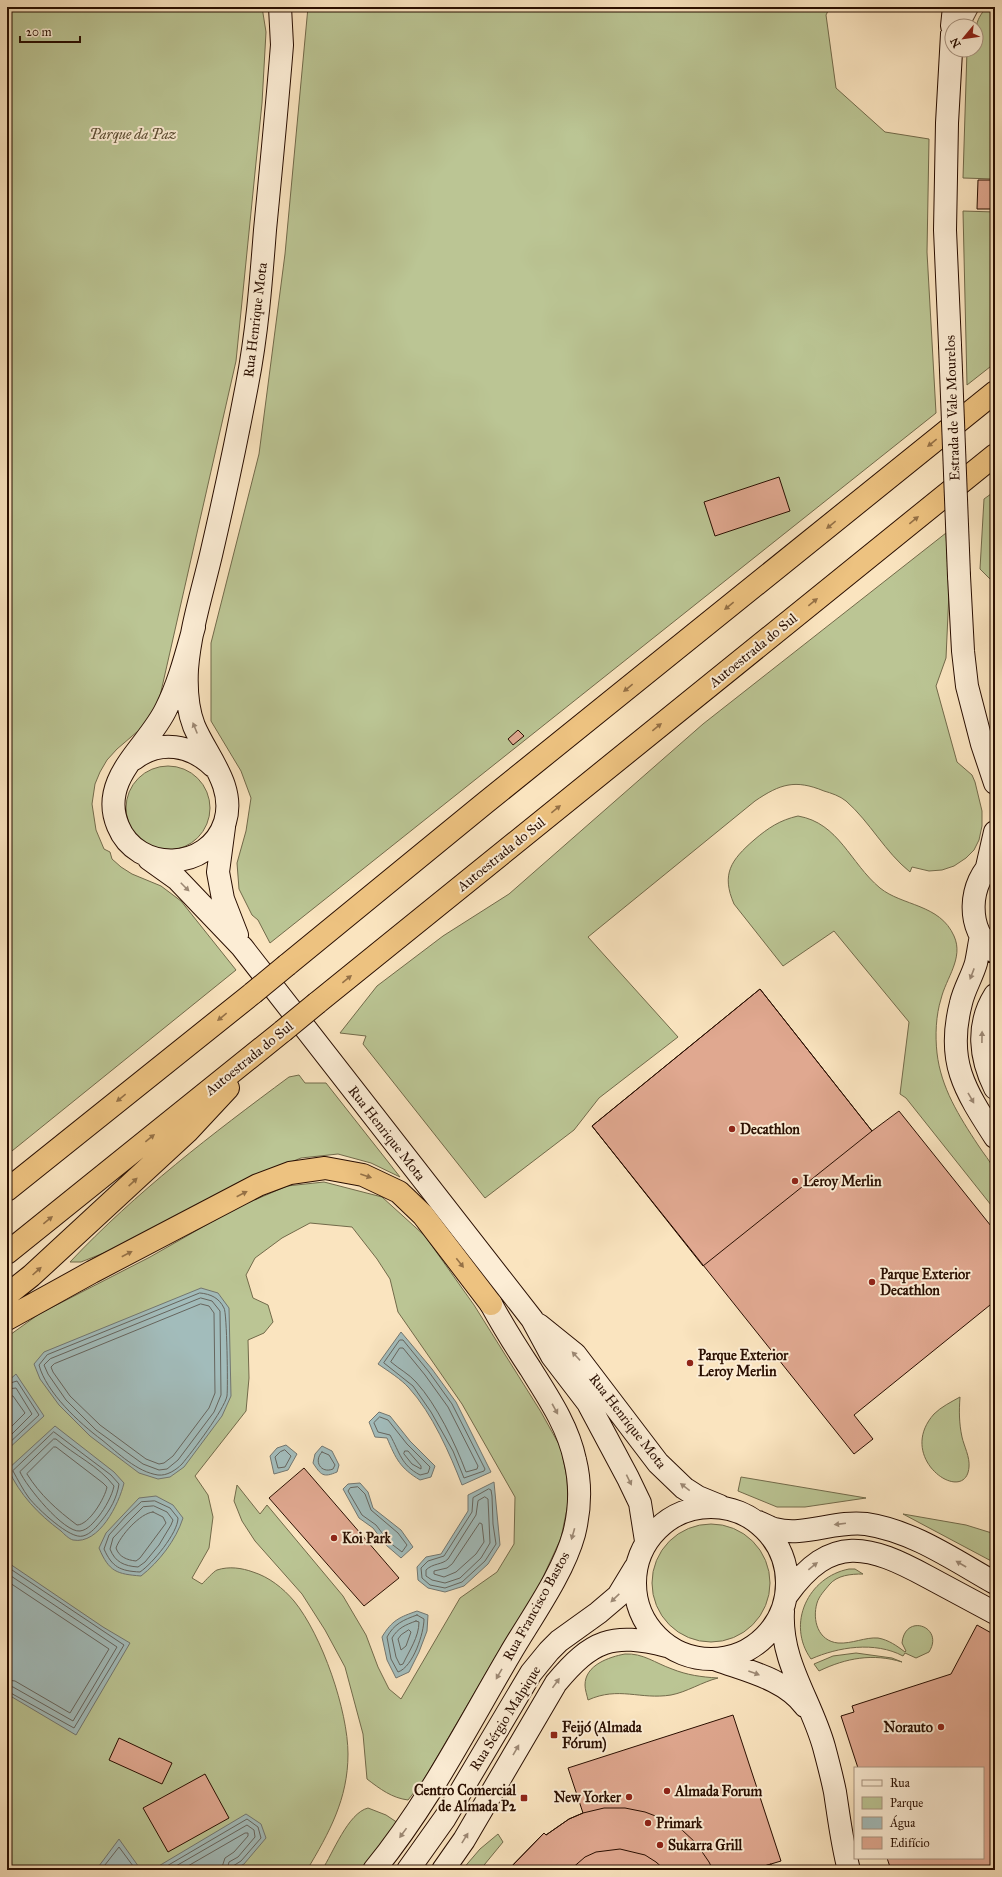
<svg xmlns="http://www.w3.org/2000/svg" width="1002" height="1877" viewBox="0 0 1002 1877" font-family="'IM FELL Great Primer',serif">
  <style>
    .green { fill: #bbc594; stroke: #726a4a }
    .water { fill: #a2bcbb; stroke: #727670 }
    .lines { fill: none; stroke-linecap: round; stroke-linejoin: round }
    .shore { stroke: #66655e; stroke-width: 1 }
    .building { fill: #e0a890; stroke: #290e00 }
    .street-casing { stroke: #5d4430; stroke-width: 24 }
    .secondary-casing { stroke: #290e00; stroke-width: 24 }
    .highway-casing { stroke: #290e00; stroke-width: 24 }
    .street { stroke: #fcedd5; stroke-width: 22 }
    .secondary { stroke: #fcedd5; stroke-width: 22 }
    .highway { stroke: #edc280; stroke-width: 22 }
    .secondary-bridge-casing { stroke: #290e00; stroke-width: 24; stroke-linecap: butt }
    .highway-bridge-casing { stroke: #290e00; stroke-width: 24; stroke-linecap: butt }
    .secondary-bridge { stroke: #fcedd5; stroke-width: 22 }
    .highway-bridge { stroke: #edc280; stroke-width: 22 }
    .oneway { fill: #957146 }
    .oneway2 { fill: #9d8975 }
    .poi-dot { fill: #8f2418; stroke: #fcedd5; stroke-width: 1.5 }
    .labels { text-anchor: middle; stroke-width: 4; stroke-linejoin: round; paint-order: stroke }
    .park-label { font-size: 14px; font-style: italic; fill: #5c4e34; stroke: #fcedd5 }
    .street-label { font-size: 14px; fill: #290e00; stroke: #fcedd5 }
    .poi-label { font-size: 14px; font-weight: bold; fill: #290e00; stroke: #fcedd5; text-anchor: start }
  </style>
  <rect width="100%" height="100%" fill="#fae4bf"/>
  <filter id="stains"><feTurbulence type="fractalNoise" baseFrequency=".005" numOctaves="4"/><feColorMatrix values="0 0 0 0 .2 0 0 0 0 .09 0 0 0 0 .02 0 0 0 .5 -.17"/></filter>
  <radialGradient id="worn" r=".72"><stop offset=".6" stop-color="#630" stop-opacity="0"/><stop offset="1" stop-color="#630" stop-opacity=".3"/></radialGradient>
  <path class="green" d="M7,7H262L266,32L262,103L236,361L160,696L157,705L145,725L117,749L107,760L100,772L95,784L92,804L96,830L104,849L110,852L112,859L121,867L132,874L161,886L181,901L236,970L7,1155Z
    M308,7H830L826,15L836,88L885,132L929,139L927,252L936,413L270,943L258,920L252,915L239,889L237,863L246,831L251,798L241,771L211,721V643L259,454L285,254Z
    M987,7H995V179L963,178L967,50H976C976,31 973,22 987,7Z
    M963,211L995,212V363L967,385Z
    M995,491V584L980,569L984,499Z
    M946,533L949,592L946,658L936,686L957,762L972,775L975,782L982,811V826L979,840L974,850L966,858L954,866L942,870L929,871L912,867L910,872C885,852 870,822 846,801C840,796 831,793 824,791C795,779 780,784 755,801L588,937L678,1037L599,1098L574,1130L485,1198L363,1044L366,1036L340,1033L377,986L443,936L509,894L703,724Z
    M126 808a42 42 0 1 1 84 0a42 42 0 1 1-84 0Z
    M798,816C839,823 850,863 880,888C902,906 940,904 954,936C964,958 946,978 941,999C936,1015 935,1035 937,1053C941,1088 959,1116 978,1145C983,1153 991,1162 995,1171C998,1179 995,1200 995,1210L906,1098L900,1094L909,1022L834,931L783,966L734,904C721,874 731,860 754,840C768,828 780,820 798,816Z
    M299,1075L305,1083H326L400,1177L371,1163L338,1154L301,1158L244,1181L124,1245L81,1262H70C136,1192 212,1134 289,1077Z
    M324,1182L382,1197L425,1236L474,1305L541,1412L561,1448L567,1478L568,1504L561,1538L533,1599L500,1649L423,1781L408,1800C392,1798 380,1789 367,1779L363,1734L345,1667L325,1630L302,1594L255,1541L242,1521L234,1501L237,1485L260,1514L267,1505L343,1596L366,1635L378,1667L389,1689L401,1699L460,1598L497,1572L514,1544L515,1497L462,1404L398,1312L390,1279L377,1259L352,1227L310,1223L282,1238L255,1258L246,1275L253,1298L268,1305L273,1322L264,1333L248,1340L249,1378L246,1411L195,1476L208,1495L213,1517L209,1548L192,1578L202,1584C205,1581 214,1571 217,1570C229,1566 242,1568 253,1572C269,1577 283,1588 294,1601C322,1635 348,1711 348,1754C348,1799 329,1833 307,1870H7V1337L39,1314L150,1257L236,1208L287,1186Z
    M960,1397C959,1411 959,1423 962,1437C964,1446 970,1457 969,1467C966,1507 894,1459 934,1414C941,1407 951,1402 960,1397Z
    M741,1477L866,1498L805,1507H777L738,1491Z
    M903,1514L966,1525L995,1534V1563Z
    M652 1583a59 59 0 1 1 118 0a59 59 0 1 1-118 0Z
    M849,1569H855L863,1574C851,1574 837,1575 829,1585C825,1590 819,1596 817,1603C812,1620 818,1641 838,1643C852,1644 865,1637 878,1638C889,1640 897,1646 905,1652L906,1651L902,1643C905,1612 945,1627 929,1652L916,1658L905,1653L903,1656C875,1641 838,1647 811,1659C786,1624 808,1577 849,1569Z
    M856,1653L892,1658L902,1662C873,1653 846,1658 819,1671L814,1664L833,1656Z
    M625,1654C643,1653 655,1663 672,1669C687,1675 701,1677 718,1678C702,1682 687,1692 671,1695C640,1700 619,1686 588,1700C587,1695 585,1690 585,1685C585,1665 609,1657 625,1654Z
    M368,1808L386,1815L398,1823L361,1870H322C333,1853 348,1813 368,1808Z
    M498,1834L503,1842L480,1870H462L480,1849Z"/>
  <path class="water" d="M201,1288L218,1293L229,1308L231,1396L222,1416L184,1467L170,1477L158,1479L139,1473L90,1436L59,1405L40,1379L34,1364L44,1352Z
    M401,1332L432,1369L456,1402L491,1472L462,1485C450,1454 432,1413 409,1388C401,1379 388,1371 378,1364Z
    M16,1374L44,1416L7,1450V1382Z
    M379,1412L390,1416L410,1441L435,1466L431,1477L420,1480C400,1468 396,1459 387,1438L375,1437L369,1422Z
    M55,1426L114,1472L124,1483C119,1504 99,1545 73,1540C69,1539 64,1534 61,1531C38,1514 20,1495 8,1469Z
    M286,1445L297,1454L288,1470L274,1474L270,1456L277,1448Z
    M322,1446L332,1451L339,1465L337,1472C323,1478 321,1475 313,1463L315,1454Z
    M494,1482L500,1545L488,1564L464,1586L445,1592L428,1588L418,1580L417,1567L426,1557L441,1554L468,1511V1495Z
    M360,1483L368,1492L373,1508L401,1530L413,1547L401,1558L386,1545L373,1528L359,1518L343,1489L348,1484Z
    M156,1496L173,1505L183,1518C176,1540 159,1562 141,1576C117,1574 109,1572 99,1548L106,1533L139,1498Z
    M10,1564L103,1627L130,1643L76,1735L7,1694V1569Z
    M417,1611L428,1615L427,1631L419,1652L409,1672L396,1678L387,1660L382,1637C392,1620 400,1617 417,1611Z
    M246,1814L261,1824L266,1838L244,1864L233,1870H152Z
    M119,1839L141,1870H96Z"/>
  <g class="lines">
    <path class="shore" d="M200,1293C211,1294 219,1298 224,1308C227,1312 228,1388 227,1396C224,1410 192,1452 182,1464C176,1470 167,1476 158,1475C137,1472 118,1453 102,1440C79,1423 46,1392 39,1365L47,1355Z
      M201,1298L212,1301L220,1311L221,1395L214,1412L178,1460L167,1469L159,1470L143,1464L96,1430L66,1400L48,1374L44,1365L50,1359Z
      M201,1304L209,1306L214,1313L215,1393L209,1408L173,1456L164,1463L159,1464L146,1459L100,1425L70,1396L53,1372L51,1367L54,1364Z
      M400,1340H403L429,1372L452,1404L485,1469L484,1471L464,1478L453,1451L431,1412L413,1386L384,1363Z
      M400,1348H403L425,1375L448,1407L478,1466L477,1469L466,1472C455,1443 437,1405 416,1382C409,1374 399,1369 391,1362Z
      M7,1384L17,1381L39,1415L7,1445
      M7,1389L16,1388L32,1414L7,1439
      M7,1395L13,1396L25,1413L7,1431
      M380,1417L388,1420L407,1444L430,1467L428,1473L420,1475C401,1465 400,1453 390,1435L378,1432L374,1423Z
      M54,1432L111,1475L119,1484C117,1498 110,1510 102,1520C97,1526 91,1534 83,1536C70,1540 37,1508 29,1498C23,1490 18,1480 13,1471Z
      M54,1439H56C74,1455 99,1466 114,1486C112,1496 105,1508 99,1516C94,1522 88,1530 80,1531C64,1533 26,1486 20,1472Z
      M54,1447H56L103,1483L107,1487C105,1498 89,1525 77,1525C57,1510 40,1495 27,1474Z
      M285,1450L291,1456L285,1467L278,1468L275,1457L280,1452Z
      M405,1451H408L421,1466V1469L412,1464L404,1454Z
      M322,1452L329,1455L335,1465L333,1469C321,1474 313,1461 322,1452Z
      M358,1487L365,1494L371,1510L398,1533L407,1545L402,1552L389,1542L376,1525L362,1515L348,1491L350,1488Z
      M489,1489L491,1490L492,1496L493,1524L496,1544L485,1561L462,1582L445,1588L430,1585L422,1578L421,1568L428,1561L444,1556L472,1512L473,1498Z
      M485,1497L488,1499L490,1543L481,1558L460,1578L445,1583L432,1580L426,1576V1570C433,1563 442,1565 448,1559L476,1515L478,1501Z
      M155,1501L170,1508L178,1518C178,1533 152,1564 140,1572C120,1571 112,1567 104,1549L109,1535L126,1516L141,1502Z
      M154,1506L167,1512L173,1520L171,1525L159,1545L145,1562L138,1567C124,1566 115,1562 110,1549L113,1538L130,1520L143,1507Z
      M153,1512L163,1517L166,1523L140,1558L136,1561C127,1560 119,1557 116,1548C120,1536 140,1513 153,1512Z
      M480,1523L482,1524L484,1542L476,1554L456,1572L444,1577L434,1574V1571L447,1568L452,1564Z
      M7,1570H12L124,1645L74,1728L7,1691
      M7,1575L11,1576L117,1647L73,1721L13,1687L7,1686
      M7,1581L109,1649L70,1713L15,1681L7,1680
      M417,1615L424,1619C424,1633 413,1667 398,1672L391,1659L387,1637C394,1624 403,1620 417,1615Z
      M416,1621L419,1622C419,1637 409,1651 403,1664L400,1665L396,1657L392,1638C398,1628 405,1625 416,1621Z
      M409,1630L411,1632L406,1646L401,1650L398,1639L401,1635Z
      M101,1870L119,1847L136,1870
      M160,1870L247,1819L258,1827L261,1838L241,1861L233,1866L232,1870
      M169,1870L247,1825L254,1830L255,1837L238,1857L229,1862L227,1870
      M181,1870L245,1833H248V1836L234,1852L225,1858L221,1870"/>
  </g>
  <path class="building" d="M978,180H995V209H977Z
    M779,477L790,511L715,536L704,502Z
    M518,730L524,736L513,745L508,739Z
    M760,989L872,1131L703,1266L592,1126Z
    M760,989L872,1131L899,1111L995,1231V1301L854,1415L873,1439L854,1454L592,1126Z
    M304,1468L399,1578L364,1606L269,1498Z
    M977,1625L995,1635V1864L982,1870H891L887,1858H983V1768H858L841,1716L854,1712L852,1706L951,1674Z
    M733,1715L781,1861L751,1870H508L544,1833L546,1835L569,1819L583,1813L568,1768Z
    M119,1738L172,1763L162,1784L109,1760Z
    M205,1774L229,1818L168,1852L143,1808Z
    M604,1808H625L645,1812L666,1820L682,1830L696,1843L709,1862L713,1870H665L656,1862L645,1855L620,1849L596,1852L585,1857L570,1870H508L544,1833L546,1835L569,1819L583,1813Z
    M771,1864L773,1870H751Z"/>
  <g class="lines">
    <g class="street-casing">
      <path id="street" d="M957,26L967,7"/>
    </g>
    <g class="secondary-casing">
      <path id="secondary" d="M952,26L954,7
        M950,345L945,230L947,123L952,34
        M959,576L963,651L967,686L982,744L995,783
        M194,627C186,655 179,683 166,709C148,747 98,779 118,826C137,873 209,872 225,822C236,786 207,757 194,726C187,708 186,688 187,669C190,631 202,593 211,555C224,499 236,443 247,385C257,334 261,282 265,230C271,169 277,107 282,45L280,7
        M134,759C160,739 191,745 213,766
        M224,827L218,872L223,899L237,935
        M149,859L177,879L242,947L532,1319L552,1356L588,1403L628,1478L640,1503L646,1541
        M995,860C968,882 965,930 995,952
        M987,867L995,832
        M981,936C979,945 978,954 976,963C972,977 964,989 961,1003C946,1061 964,1089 995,1137
        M995,995C976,1025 980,1058 995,1088
        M539,1325L575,1354L658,1463L684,1488L698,1497L720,1506
        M635 1583a76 76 0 1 1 152 0a76 76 0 1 1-152 0Z
        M758,1522C764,1524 769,1528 775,1529C803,1537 836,1520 866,1524C913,1531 954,1560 995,1583
        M787,1595C831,1533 869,1545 928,1577C950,1589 973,1601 995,1613
        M783,1611C780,1662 811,1700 824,1747C828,1762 832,1777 835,1792C839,1818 842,1844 849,1870
        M717,1660C747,1671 785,1679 805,1706
        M374,1870C428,1804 467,1727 510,1654C531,1618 563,1574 574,1534C580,1510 581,1484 575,1460C568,1426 548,1397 530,1368C516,1347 503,1326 491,1304
        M408,1870L445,1818L531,1673L549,1651L559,1641L598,1613L618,1596L635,1568
        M443,1870L464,1840L556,1683C592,1640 612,1632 667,1646"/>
    </g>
    <g class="highway-casing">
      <path id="highway" d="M287,965L485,803L995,392
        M317,1003L995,455
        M7,1190L253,993
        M7,1253L283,1031
        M7,1295L31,1276L187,1132L228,1088
        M7,1319L92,1272L258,1185L290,1173L325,1168L363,1175L399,1192L423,1215L491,1304"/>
    </g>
    <use href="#street" class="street"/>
    <use href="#secondary" class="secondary"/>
    <use href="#highway" class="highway"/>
    <g class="secondary-bridge-casing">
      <path id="secondary-bridge" d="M950,345L959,576"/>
    </g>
    <g class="highway-bridge-casing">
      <path id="highway-bridge" d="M253,993L287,965
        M283,1031L317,1003"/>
    </g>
    <use href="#secondary-bridge" class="secondary-bridge"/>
    <use href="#highway-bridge" class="highway-bridge"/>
  </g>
  <defs><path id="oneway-solid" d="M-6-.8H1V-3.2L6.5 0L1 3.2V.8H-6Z"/></defs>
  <g class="oneway">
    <use href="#oneway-solid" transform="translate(932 443) rotate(141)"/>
    <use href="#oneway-solid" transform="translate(914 520) rotate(-39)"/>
    <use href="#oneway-solid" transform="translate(831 525) rotate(141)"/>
    <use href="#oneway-solid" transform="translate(813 602) rotate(-39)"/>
    <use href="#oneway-solid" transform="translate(729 606) rotate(141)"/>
    <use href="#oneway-solid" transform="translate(628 688) rotate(141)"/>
    <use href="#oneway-solid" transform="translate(657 727) rotate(-39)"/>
    <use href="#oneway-solid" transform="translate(556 809) rotate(-39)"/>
    <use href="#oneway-solid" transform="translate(347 979) rotate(-39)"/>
    <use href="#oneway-solid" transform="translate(222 1017) rotate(141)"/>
    <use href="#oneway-solid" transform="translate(121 1098) rotate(141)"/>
    <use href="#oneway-solid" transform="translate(150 1138) rotate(-39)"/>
    <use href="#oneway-solid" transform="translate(366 1176) rotate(19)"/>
    <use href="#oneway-solid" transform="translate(133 1182) rotate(-43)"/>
    <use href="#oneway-solid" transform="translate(242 1194) rotate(-27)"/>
    <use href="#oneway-solid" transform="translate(48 1220) rotate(-39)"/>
    <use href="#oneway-solid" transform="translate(127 1254) rotate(-28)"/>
    <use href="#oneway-solid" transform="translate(460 1263) rotate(52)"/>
    <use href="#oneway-solid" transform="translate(37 1271) rotate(-42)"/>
  </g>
  <g class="oneway2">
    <use href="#oneway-solid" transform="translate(195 728) rotate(-112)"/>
    <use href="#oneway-solid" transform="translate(185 887) rotate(45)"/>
    <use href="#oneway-solid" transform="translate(972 974) rotate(111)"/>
    <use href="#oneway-solid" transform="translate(982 1037) rotate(-89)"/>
    <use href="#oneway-solid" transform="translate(971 1098) rotate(60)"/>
    <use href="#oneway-solid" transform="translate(576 1356) rotate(-133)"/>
    <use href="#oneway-solid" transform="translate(555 1409) rotate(61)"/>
    <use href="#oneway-solid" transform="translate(629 1480) rotate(64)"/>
    <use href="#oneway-solid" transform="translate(685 1487) rotate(-142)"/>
    <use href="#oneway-solid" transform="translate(840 1524) rotate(173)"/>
    <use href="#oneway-solid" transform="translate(573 1534) rotate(106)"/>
    <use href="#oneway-solid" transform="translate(961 1564) rotate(-150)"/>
    <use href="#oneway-solid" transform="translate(813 1566) rotate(-39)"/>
    <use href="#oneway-solid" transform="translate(615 1598) rotate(136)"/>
    <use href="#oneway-solid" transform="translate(754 1673) rotate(20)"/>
    <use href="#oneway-solid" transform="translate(499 1674) rotate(120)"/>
    <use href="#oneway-solid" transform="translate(556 1683) rotate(-54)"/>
    <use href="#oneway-solid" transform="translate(516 1750) rotate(-60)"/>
    <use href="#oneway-solid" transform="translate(403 1833) rotate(126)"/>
    <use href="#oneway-solid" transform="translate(465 1838) rotate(-58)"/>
  </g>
  <g class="poi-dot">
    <circle cx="732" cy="1129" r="4"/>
    <circle cx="795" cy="1181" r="4"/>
    <circle cx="872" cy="1282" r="4"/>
    <circle cx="690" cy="1363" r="4"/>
    <circle cx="334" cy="1538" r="4"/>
    <circle cx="941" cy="1727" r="4"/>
    <rect x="550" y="1731" width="8" height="8" rx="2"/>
    <circle cx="667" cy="1791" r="4"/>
    <circle cx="629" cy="1797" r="4"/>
    <rect x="520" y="1794" width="8" height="8" rx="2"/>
    <circle cx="648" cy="1823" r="4"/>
    <circle cx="660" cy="1845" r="4"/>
  </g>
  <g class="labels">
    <g class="park-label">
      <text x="133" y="139">Parque da Paz</text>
    </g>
    <g class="street-label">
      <text transform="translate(255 320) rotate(-83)" y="5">Rua Henrique Mota</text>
      <text transform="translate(952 408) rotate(-92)" y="5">Estrada de Vale Mourelos</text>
      <text transform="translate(753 650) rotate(-39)" y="5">Autoestrada do Sul</text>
      <text transform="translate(501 854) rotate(-39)" y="5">Autoestrada do Sul</text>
      <text transform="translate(249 1058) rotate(-39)" y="5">Autoestrada do Sul</text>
      <text transform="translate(387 1133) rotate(52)" y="5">Rua Henrique Mota</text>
      <text transform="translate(628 1421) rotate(52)" y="5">Rua Henrique Mota</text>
      <text transform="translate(536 1606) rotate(-61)" y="5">Rua Francisco Bastos</text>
      <text transform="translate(505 1718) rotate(-58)" y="5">Rua Sérgio Malpique</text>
    </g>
    <g class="poi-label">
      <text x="740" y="1134">Decathlon</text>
      <text x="803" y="1186">Leroy Merlin</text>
      <text x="880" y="1279">Parque Exterior<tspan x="880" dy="16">Decathlon</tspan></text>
      <text x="698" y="1360">Parque Exterior<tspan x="698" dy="16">Leroy Merlin</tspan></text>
      <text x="342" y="1543">Koi Park</text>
      <text x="562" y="1732">Feijó (Almada<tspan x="562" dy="16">Fórum)</tspan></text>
      <text x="933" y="1732" text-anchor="end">Norauto</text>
      <text x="516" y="1795" text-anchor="end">Centro Comercial<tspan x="516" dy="16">de Almada P2</tspan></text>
      <text x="675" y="1796">Almada Forum</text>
      <text x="621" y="1802" text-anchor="end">New Yorker</text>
      <text x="656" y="1828">Primark</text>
      <text x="668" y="1850">Sukarra Grill</text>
    </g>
  </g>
  <rect width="1002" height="1877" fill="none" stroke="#fae4bf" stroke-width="24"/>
  <rect x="8" y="8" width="986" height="1861" fill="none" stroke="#290e00" stroke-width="2"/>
  <rect x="12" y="12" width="978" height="1853" fill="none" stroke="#290e00"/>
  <rect x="854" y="1767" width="130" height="92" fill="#fcedd5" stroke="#a89480"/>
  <rect x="862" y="1780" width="20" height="6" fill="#fcedd5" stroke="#a89480"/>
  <text x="890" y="1787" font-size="12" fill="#290e00">Rua</text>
  <rect x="862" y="1797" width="20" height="12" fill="#bbc594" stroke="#a89480"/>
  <text x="890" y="1807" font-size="12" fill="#290e00">Parque</text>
  <rect x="862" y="1817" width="20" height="12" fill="#a2bcbb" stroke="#a89480"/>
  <text x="890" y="1827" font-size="12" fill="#290e00">Água</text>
  <rect x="862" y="1837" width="20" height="12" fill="#e0a890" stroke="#a89480"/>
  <text x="890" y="1847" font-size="12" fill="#290e00">Edifício</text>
  <g transform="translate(964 38) rotate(241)"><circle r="19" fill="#fcedd5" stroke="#a89480"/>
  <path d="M0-3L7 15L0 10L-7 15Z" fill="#8f2418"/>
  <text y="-6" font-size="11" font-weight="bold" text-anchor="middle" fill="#290e00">N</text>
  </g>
  <path d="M20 36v6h60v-6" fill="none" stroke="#290e00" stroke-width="2"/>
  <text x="26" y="36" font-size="12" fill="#290e00" stroke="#fcedd5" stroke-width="3" paint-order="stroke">20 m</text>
  <rect width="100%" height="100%" filter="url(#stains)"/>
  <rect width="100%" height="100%" fill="url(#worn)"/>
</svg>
